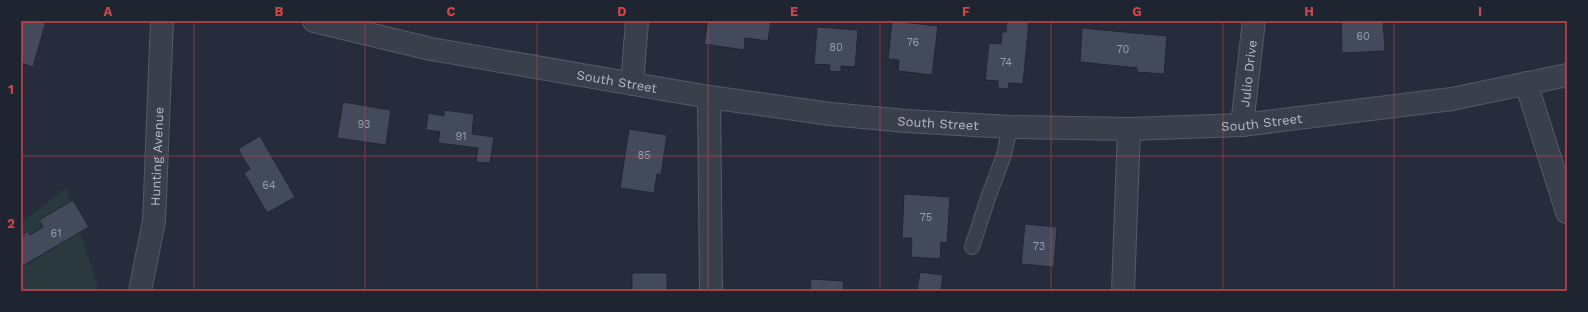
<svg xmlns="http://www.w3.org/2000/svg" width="1588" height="312" viewBox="0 0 1588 312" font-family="'Work Sans',sans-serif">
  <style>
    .green { fill: #29393e }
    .building { fill: #434a5b; stroke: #212633 }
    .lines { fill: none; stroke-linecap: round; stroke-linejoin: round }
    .service-casing { stroke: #555a67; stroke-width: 16 }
    .minor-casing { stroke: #555a67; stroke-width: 24 }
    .tertiary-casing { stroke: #555a67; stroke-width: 24 }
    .service { stroke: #3a3f4c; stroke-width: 14 }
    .minor { stroke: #3a3f4c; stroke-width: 22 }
    .tertiary { stroke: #3a3f4c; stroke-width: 22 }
    .grid { fill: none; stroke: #d04548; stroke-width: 1; stroke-opacity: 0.55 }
    .labels { text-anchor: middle; stroke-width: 3; stroke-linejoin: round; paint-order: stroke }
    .number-label { font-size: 11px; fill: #999eac }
    .street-label { font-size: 13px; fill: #b6bac7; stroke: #1f2431 }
    .neatline { fill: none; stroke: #d04548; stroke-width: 1.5 }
    .grid-label { font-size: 13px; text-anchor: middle; font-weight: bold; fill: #d04548 }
  </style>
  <rect width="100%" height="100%" fill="#272c3c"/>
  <path class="green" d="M66,188L99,291H21V223Z"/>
  <path class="building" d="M21,21H46L33,67L21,63Z
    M708,21H771L768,41L745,38L744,50L704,44Z
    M892,21L938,26L932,75L898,71L899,60L888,59Z
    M1007,21H1029L1023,84L1009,83L1008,89L998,88V81L985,80L989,43L1001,44L1002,32H1006Z
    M1341,21H1383L1385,51L1342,53Z
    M817,27L858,30L855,67L841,66V72L829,71L830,65L814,64Z
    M1082,28L1167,36L1164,74L1137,72V68L1080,62Z
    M343,102L391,110L386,145L337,138Z
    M444,110L474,114L472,134L494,137L490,163L476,162L478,148L438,143L440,132L426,130L428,113L444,116Z
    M629,129L667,135L661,175L657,174L654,193L620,188Z
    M260,136L295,197L267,213L244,173L250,169L238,149Z
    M904,194L950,197L947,243L941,242L940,259L911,257L912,238H902Z
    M73,200L89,227L21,267V236L28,231L30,235L43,227L39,220Z
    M1025,224L1057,227L1054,267L1021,264Z
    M920,272L943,275L941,291H917Z
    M632,273H667V291H632Z
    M811,279L844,281L843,291H810Z"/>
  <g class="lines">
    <g class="service-casing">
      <path id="service" d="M972,247L988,198L1004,155L1010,127"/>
    </g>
    <g class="minor-casing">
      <g id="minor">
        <path d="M1526,83L1567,212"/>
        <path d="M632,84L637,21"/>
        <path d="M709,97L711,291"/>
        <path id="s1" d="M1242,125L1254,21"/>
        <path id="s2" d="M140,291L154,221L162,21"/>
        <path d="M1123,291L1129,129"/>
      </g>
    </g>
    <g class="tertiary-casing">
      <g id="tertiary">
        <path id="s3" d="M314,21L431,49L709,97L830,114L906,121L1010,127L1129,129L1242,125L1452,99L1567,75"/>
      </g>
    </g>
    <use href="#service" class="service"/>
    <use href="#minor" class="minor"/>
    <use href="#tertiary" class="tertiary"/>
  </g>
  <path class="grid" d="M194,21V291M365,21V291M537,21V291M708,21V291M880,21V291M1051,21V291M1223,21V291M1394,21V291M21,156H1567"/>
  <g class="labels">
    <g class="number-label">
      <text x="1363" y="40">60</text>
      <text x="913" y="46">76</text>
      <text x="836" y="51">80</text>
      <text x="1123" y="53">70</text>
      <text x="1006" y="66">74</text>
      <text x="364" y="128">93</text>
      <text x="461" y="140">91</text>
      <text x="644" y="159">85</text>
      <text x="269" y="189">64</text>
      <text x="926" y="221">75</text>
      <text x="56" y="237">61</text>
      <text x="1039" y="250">73</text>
    </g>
    <g class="street-label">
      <text dy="5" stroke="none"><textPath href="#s1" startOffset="52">Julio Drive</textPath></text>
      <text dy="5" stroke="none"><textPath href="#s3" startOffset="309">South Street</textPath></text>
      <text dy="5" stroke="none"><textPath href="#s3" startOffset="957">South Street</textPath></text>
      <text dy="5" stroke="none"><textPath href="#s3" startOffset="633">South Street</textPath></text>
      <text dy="5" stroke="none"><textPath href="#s2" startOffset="136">Hunting Avenue</textPath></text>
    </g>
  </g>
  <rect width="1588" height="312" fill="none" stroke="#1f2431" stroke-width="44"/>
  <rect x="22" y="22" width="1544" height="268" class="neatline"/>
  <g class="grid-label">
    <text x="108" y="16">A</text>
    <text x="279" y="16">B</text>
    <text x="451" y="16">C</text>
    <text x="622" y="16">D</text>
    <text x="794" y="16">E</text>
    <text x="966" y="16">F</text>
    <text x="1137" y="16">G</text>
    <text x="1309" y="16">H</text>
    <text x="1480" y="16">I</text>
    <text x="11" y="94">1</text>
    <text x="11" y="228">2</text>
  </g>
</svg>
